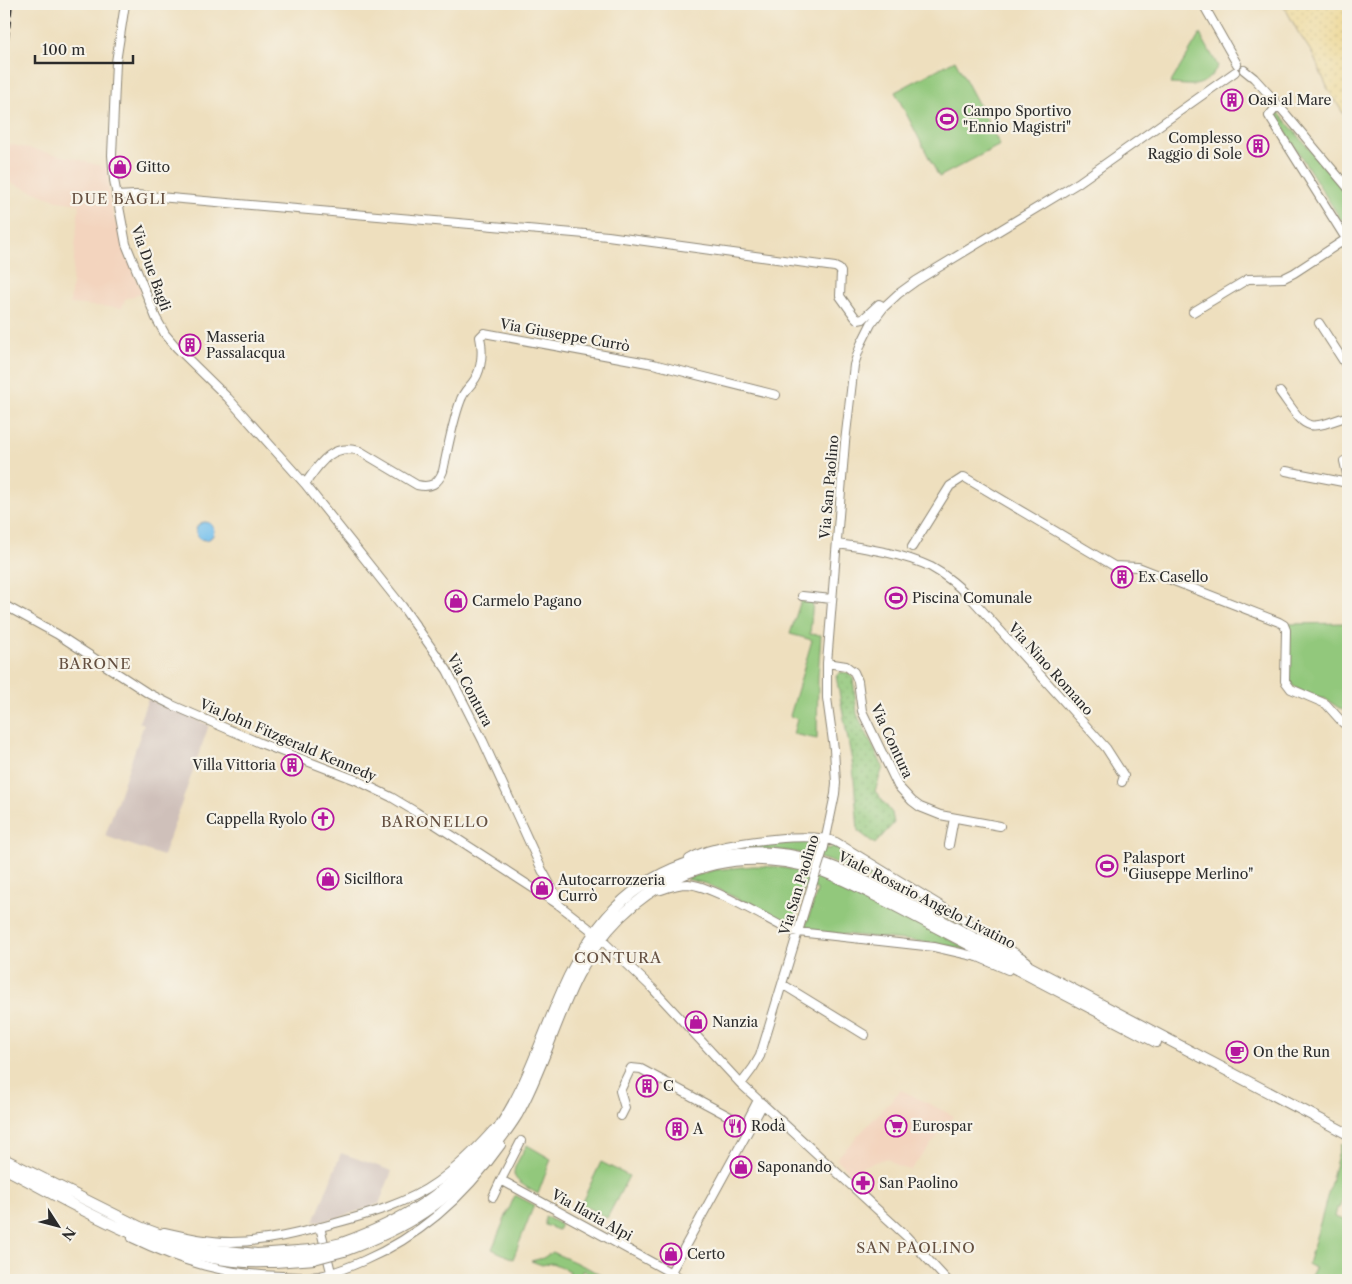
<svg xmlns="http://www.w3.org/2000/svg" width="1352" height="1284" viewBox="0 0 1352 1284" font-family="'Libre Caslon Text',serif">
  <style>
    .built { fill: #f3d4be }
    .industrial { fill: #cfc0ba }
    .grass { fill: #92c87b; stroke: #5e7a53 }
    .sand { fill: url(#sand-dots); stroke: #8c8264 }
    .park { fill: url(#park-dots); stroke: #5e7a53 }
    .water { fill: #73c0ed; stroke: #4f768c }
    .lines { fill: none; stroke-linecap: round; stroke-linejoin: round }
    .minor-casing { stroke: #8c8574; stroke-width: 10 }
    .major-casing { stroke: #8c8574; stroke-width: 12 }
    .minor { stroke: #fff; stroke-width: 8 }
    .major { stroke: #fff; stroke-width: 10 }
    .rail { stroke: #2b2b2b; stroke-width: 2; stroke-dasharray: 8 4; stroke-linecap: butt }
    .minor-bridge-casing { stroke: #8c8574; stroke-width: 10; stroke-linecap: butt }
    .major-bridge-casing { stroke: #8c8574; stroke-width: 12; stroke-linecap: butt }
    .minor-bridge { stroke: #fff; stroke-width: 8 }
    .major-bridge { stroke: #fff; stroke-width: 10 }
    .labels { text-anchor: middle; stroke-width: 4.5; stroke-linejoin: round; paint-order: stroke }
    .poi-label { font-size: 14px; fill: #2b2b2b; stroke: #f7f3e8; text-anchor: start }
    .street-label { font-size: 14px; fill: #2b2b2b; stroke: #f7f3e8 }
    .neighbourhood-label { font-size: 15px; letter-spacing: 1px; fill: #655041; stroke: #f7f3e8 }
  </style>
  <defs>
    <pattern id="sand-dots" width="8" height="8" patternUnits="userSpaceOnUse" patternTransform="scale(1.25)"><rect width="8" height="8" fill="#eeda9e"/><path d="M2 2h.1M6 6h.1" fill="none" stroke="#cb8" stroke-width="1.8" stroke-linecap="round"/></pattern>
    <pattern id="park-dots" width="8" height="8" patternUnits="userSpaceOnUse" patternTransform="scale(1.25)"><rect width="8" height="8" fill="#92c87b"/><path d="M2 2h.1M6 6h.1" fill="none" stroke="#77a365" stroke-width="1.8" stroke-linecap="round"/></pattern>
  </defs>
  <rect width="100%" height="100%" fill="#f7f3e8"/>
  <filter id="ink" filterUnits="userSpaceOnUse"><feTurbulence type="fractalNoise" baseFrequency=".02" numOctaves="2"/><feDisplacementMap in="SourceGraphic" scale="10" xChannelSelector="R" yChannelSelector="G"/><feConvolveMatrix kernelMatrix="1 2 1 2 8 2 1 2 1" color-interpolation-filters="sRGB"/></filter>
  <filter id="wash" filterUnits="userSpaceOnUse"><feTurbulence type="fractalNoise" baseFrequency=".0096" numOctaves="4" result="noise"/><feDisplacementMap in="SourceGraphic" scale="20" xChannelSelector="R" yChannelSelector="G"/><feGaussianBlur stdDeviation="1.12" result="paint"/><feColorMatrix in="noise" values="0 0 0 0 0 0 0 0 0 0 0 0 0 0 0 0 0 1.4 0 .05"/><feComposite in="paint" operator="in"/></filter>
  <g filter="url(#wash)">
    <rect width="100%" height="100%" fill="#eedfbe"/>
    <path class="built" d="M4,143L77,159L108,168L109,199L112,210L129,261L142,293L125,299L122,308L70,304L79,204L58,201L4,180Z
      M901,1090L954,1116L910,1170L897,1166L887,1158L861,1167L852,1175L836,1159Z"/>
    <path class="industrial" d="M148,699L209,725L163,856L105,836L144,724L139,722Z
      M341,1153L392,1171L379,1204L337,1218L314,1222Z"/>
    <path class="grass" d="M1200,34L1218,66C1203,90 1195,85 1170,84Z
      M955,60L1000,145L939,177L895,92Z
      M1278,112L1348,194V231L1275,115Z
      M801,600L813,601L810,634L821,635L818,677L817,739L793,734L797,719L790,716L812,640L790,634Z
      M1348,623V711L1342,710L1324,698L1322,699C1310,694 1292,691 1288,678L1289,624Z
      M805,839L817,841V845L830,849L833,846L839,848L977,933L838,864C796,849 769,848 726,849Z
      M753,866C805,866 834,881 880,903C911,919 941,935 971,951L935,943L810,931L806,925L817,892V889L806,886L804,888L794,926L707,884L686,879L714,870Z
      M1341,1143L1348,1146V1191L1343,1197L1339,1208H1337L1335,1217L1348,1221V1280H1309L1315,1268L1308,1264L1323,1213Z
      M527,1145L551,1159L538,1194C506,1176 510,1175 527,1145Z
      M601,1162L629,1176L607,1218L581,1204Z
      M515,1195L534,1205L513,1259L492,1249Z
      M545,1216L561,1225L558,1230L545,1225Z
      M552,1252L588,1268L609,1280H601L583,1270L577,1280H567L570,1271L552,1263L542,1265L531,1261L543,1258Z"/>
    <path class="sand" d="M1283,4H1348V121L1328,89L1312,53L1298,32Z"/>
    <path class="park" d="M841,672L849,673L853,678L857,714L883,767L875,791L892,813L894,823L875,844L858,831L853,767L836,676Z"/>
    <path class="water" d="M196 531a9 9 0 1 1 18 0a9 9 0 1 1-18 0Z"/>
  </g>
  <g filter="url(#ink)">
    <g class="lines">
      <g class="minor-casing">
        <path id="minor" d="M125,4L116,62L112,155L114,180L126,244L156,318L165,334L177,348L228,398L305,484L402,606L447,670L483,741L542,870L558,899L559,905
          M1203,4L1237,64
          M1244,70L1254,78L1274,100L1348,188
          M1278,105L1269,116L1348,242
          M116,196L136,195L608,236L835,267L839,269L841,272L840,296L855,317L858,320L863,319L879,304L884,307
          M1193,312L1248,279L1284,278L1294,273L1346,239
          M1319,323L1348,368
          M1280,392C1308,430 1303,432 1348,416
          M1344,461L1348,478
          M1286,471L1348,483
          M305,484C319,464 331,443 360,451L417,485C431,488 438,484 443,471C448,448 452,424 460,402C464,389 469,389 475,379C482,368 483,350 480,337L484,333L653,364L776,395
          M837,544C865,547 906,555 931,567C946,575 958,586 971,598L1106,748L1124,776L1122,782
          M912,547L950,486L964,477L1114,566L1138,567L1279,622L1284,625L1286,630L1285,681L1291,689L1326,704L1343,723L1348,725
          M802,596L832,599
          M4,605L57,634L146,692L172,705L260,743L356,780L391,797L416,812L559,905L591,930
          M827,663L846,666L854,672L858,681L862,711L898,786L912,801L920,807L940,815L1000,826
          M949,845L954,818
          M824,847L835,794L836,783L834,749L827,698V663L845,442L854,365L861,344L871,324L884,307L898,294L916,281L1078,183L1235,72
          M689,859C696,855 705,851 714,849C740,842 812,831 836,842L979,929L1027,961
          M661,890C669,887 679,884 688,884C712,886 765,918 789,930L798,932L934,947L978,957L1008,970
          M605,943L652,988L741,1084L906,1236L947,1280
          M782,984L865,1035
          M741,1084L753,1068L760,1056L811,889
          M621,1116L625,1108L620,1091L631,1068L641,1069L749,1127
          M745,1125L758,1100
          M521,1141L501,1180L684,1280
          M493,1197L501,1180
          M320,1227L333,1280
          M164,1232C186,1237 208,1242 231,1242C265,1242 300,1233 332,1224C369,1214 406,1204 437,1182C458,1167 476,1149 493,1130
          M132,1238C182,1262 226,1275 282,1276C294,1277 308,1278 320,1276C335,1273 349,1267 363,1261C421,1236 465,1196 501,1145
          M671,1272L763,1104"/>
      </g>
      <g class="major-casing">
        <path id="major" d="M4,1159L140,1227L183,1243L207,1249L257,1254L311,1250
          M4,1168C77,1206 150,1253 234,1261C261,1264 287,1261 314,1259
          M342,1243C403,1221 451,1192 491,1139C528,1090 543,1030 569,976C584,946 605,914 632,893C683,853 757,842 819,862C850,872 880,889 910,904L1348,1134
          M344,1251C406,1228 446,1204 489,1153C499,1141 509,1128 517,1115C542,1071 555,1020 578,975C625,886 715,839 815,869C835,875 854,885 872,894C897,907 922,920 947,933C1017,969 1086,1006 1156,1042"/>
      </g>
      <use href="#minor" class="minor"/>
      <use href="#major" class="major"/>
      <path class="rail" d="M4,75L12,4"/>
      <g class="minor-bridge-casing">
        <path id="minor-bridge" d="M811,889L824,847"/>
      </g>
      <g class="major-bridge-casing">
        <path id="major-bridge" d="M311,1250L342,1243
          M314,1259L344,1251"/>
      </g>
      <use href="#minor-bridge" class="minor-bridge"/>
      <use href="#major-bridge" class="major-bridge"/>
    </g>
  </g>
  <defs>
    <g id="building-ring" transform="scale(1.125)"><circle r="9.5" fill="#f7f3e8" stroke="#b5179e" stroke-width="1.5"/><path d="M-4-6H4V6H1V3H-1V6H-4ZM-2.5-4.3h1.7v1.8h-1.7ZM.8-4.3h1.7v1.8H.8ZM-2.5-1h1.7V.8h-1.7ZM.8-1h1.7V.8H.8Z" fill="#b5179e"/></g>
    <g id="stadium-ring" transform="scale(1.125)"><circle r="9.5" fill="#f7f3e8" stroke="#b5179e" stroke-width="1.5"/><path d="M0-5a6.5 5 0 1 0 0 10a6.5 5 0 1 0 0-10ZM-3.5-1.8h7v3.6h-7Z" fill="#b5179e"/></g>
    <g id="shop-ring" transform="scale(1.125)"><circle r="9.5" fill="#f7f3e8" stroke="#b5179e" stroke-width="1.5"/><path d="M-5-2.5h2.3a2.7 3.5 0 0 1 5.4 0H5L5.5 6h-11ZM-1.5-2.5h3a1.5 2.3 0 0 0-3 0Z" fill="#b5179e"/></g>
    <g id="church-ring" transform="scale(1.125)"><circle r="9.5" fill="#f7f3e8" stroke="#b5179e" stroke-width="1.5"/><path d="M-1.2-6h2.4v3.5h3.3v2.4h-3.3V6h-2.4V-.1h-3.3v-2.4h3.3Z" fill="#b5179e"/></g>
    <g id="cafe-ring" transform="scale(1.125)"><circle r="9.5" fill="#f7f3e8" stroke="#b5179e" stroke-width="1.5"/><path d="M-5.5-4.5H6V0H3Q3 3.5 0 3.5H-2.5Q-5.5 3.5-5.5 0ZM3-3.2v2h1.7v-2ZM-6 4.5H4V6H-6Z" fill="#b5179e"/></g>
    <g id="restaurant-ring" transform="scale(1.125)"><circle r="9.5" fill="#f7f3e8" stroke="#b5179e" stroke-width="1.5"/><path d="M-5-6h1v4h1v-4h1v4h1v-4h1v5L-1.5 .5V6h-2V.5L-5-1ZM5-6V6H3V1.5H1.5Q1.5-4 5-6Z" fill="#b5179e"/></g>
    <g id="supermarket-ring" transform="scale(1.125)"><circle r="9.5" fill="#f7f3e8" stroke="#b5179e" stroke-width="1.5"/><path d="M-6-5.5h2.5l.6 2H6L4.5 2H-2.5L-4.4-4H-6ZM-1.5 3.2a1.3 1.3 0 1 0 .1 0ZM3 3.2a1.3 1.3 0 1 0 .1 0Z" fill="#b5179e"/></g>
    <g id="pharmacy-ring" transform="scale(1.125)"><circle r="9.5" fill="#f7f3e8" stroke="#b5179e" stroke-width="1.5"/><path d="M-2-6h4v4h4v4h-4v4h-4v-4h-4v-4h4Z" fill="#b5179e"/></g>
  </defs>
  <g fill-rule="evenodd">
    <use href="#building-ring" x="1232" y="100"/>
    <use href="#stadium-ring" x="947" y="119"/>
    <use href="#building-ring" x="1258" y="146"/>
    <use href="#shop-ring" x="120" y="167"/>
    <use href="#building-ring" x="190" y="345"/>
    <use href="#building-ring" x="1122" y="577"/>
    <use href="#stadium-ring" x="896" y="598"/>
    <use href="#shop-ring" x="456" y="601"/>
    <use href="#building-ring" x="292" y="765"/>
    <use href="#church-ring" x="323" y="819"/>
    <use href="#stadium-ring" x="1107" y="866"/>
    <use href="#shop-ring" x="328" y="879"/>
    <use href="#shop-ring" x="542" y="888"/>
    <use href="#shop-ring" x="696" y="1022"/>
    <use href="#cafe-ring" x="1237" y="1052"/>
    <use href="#building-ring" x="647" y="1086"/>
    <use href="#restaurant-ring" x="735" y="1126"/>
    <use href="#supermarket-ring" x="896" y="1126"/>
    <use href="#building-ring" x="677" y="1129"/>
    <use href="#shop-ring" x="741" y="1167"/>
    <use href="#pharmacy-ring" x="863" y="1183"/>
    <use href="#shop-ring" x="671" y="1254"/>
  </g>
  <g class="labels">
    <g class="poi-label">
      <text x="1248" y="105">Oasi al Mare</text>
      <text x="963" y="116">Campo Sportivo<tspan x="963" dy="16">"Ennio Magistri"</tspan></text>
      <text x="1242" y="143" text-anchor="end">Complesso<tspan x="1242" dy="16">Raggio di Sole</tspan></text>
      <text x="136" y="172">Gitto</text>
      <text x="206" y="342">Masseria<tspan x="206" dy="16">Passalacqua</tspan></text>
      <text x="1138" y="582">Ex Casello</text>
      <text x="912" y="603">Piscina Comunale</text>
      <text x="472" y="606">Carmelo Pagano</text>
      <text x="276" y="770" text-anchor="end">Villa Vittoria</text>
      <text x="307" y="824" text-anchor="end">Cappella Ryolo</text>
      <text x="1123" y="863">Palasport<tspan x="1123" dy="16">"Giuseppe Merlino"</tspan></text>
      <text x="344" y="884">Sicilflora</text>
      <text x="558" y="885">Autocarrozzeria<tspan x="558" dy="16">Currò</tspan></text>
      <text x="712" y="1027">Nanzia</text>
      <text x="1253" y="1057">On the Run</text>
      <text x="663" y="1091">C</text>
      <text x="751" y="1131">Rodà</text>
      <text x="912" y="1131">Eurospar</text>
      <text x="693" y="1134">A</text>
      <text x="757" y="1172">Saponando</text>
      <text x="879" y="1188">San Paolino</text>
      <text x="687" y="1259">Certo</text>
    </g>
    <g class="street-label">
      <text transform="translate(151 268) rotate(70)" y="5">Via Due Bagli</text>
      <text transform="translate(565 335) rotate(10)" y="5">Via Giuseppe Currò</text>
      <text transform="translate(829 487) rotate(-85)" y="5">Via San Paolino</text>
      <text transform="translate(1051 669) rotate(48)" y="5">Via Nino Romano</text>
      <text transform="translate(470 690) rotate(62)" y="5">Via Contura</text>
      <text transform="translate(288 740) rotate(23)" y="5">Via John Fitzgerald Kennedy</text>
      <text transform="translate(892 741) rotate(65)" y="5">Via Contura</text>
      <text transform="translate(799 885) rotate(-73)" y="5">Via San Paolino</text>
      <text transform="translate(927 900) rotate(27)" y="5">Viale Rosario Angelo Livatino</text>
      <text transform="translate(592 1215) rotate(29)" y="5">Via Ilaria Alpi</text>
    </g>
    <g class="neighbourhood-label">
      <text x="119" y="204">DUE BAGLI</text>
      <text x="95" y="669">BARONE</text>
      <text x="435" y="827">BARONELLO</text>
      <text x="618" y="963">CONTURA</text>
      <text x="916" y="1253">SAN PAOLINO</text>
    </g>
  </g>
  <rect width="1352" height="1284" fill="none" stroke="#f7f3e8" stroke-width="20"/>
  <g transform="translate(58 1226) rotate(126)" stroke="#f7f3e8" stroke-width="4" paint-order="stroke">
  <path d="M0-4L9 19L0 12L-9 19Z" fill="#2b2b2b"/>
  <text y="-8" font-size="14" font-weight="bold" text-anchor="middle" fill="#2b2b2b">N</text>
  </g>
  <path d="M35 55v8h98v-8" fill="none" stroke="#2b2b2b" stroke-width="2.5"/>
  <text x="42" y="55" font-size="15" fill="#2b2b2b" stroke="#f7f3e8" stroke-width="4" paint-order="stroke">100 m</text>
</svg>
